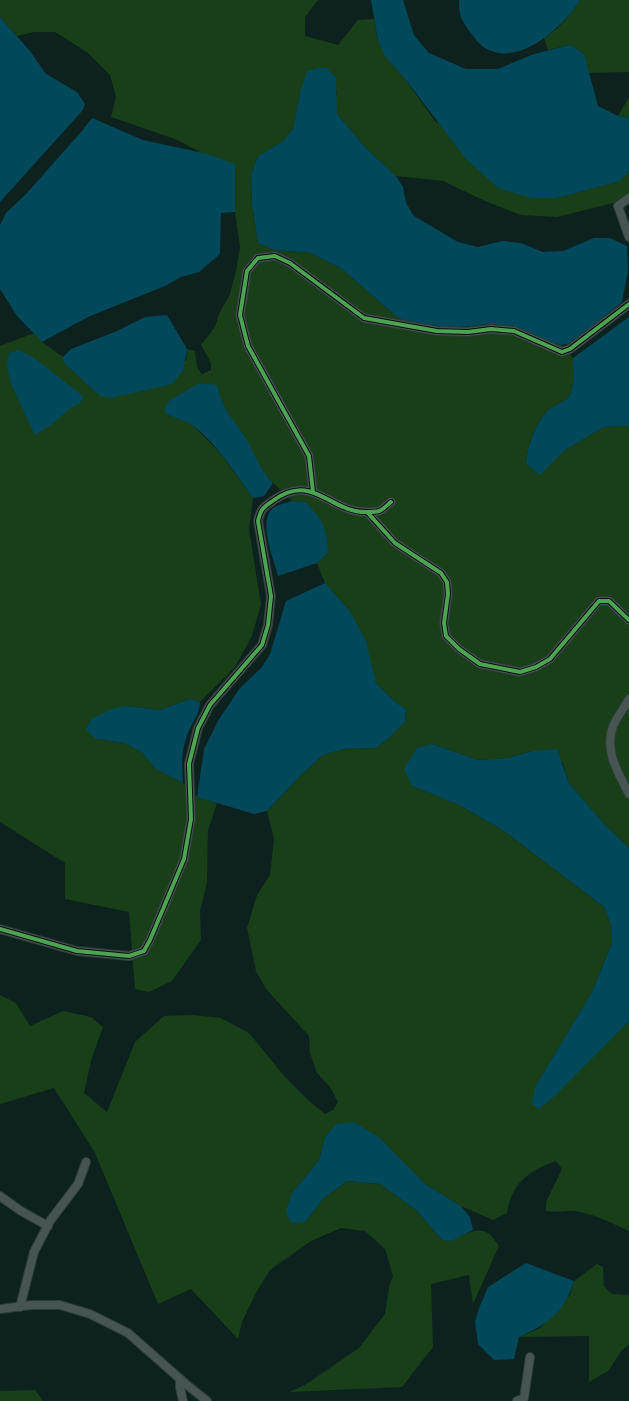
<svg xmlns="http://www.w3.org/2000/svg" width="629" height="1401" viewBox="0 0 629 1401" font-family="'Open Sans',sans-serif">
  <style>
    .green { fill: #183f18 }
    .water { fill: #01485a }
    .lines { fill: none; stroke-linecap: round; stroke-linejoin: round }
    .street-casing { stroke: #2e3c39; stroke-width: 10 }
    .street { stroke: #465452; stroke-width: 8 }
    .cycleway-casing { stroke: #030f0d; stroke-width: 6 }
    .cycleway { stroke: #4ca352; stroke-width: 4 }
  </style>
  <rect width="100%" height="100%" fill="#0d211e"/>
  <path class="green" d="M0,0H318L305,17V36L338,45L358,20L374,19L378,41L435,121L557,198L619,181L629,171V196L625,200L557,217L521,215L485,201L443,181L396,176L366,148L337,114L335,103L337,92L318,68L300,93L293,129L283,141L258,156L251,175L252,204L258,243L276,250L311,253L342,269L397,317L454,328L488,324L513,326L541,340L561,345L573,358C573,370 575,384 570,395C566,402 553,405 547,411C535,425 527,446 526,464L540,474L565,450L604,427L629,426V848L605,825L569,783L563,763L532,751L508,758L478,760L432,744L412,786L459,805L504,831L604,907L612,928V943L592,992L535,1087L609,1039L629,1021V1231C612,1223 594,1214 575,1211C566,1210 556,1213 546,1211V1202L562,1169L556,1161C529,1170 511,1184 507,1213L493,1220L461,1206L425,1184L407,1168L325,1137L319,1160L292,1193L305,1222L324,1198L347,1181L380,1184L416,1210L442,1240C460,1242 471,1224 488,1233C492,1235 496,1242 499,1246L473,1304L469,1275L431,1284L433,1347L402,1387L289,1392L305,1385L359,1348L385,1314L389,1287L393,1276L385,1249L365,1231L341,1228L311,1241L270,1270L256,1293L242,1322L238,1339L191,1289L158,1304L95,1153L54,1088L0,1104V995L16,1003L30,1026L63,1011L91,1017L103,1027L91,1061L84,1093L107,1112L135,1042L164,1016L192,1015L221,1018L249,1033L285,1077L308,1100L325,1114L333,1110L338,1102L330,1087L317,1073L310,1053L309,1036L266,989L256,971L247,928L257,895L270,875L274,839L267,811L301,775L323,755L345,749L376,748L389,738L405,722L406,709L394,701L376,683L350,611L325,583L317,563L328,553L306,502L292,501L264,474L244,435L231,419L221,401L217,385L169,415L192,424L221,454L253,498L249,529L261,604L252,636L235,667L200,702L190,699L160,710L127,706L96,739L125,743L141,752L156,769L183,783L197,797L217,803L208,831L207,883L200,911L201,940L172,981L149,992L135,989L129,912L65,899V863L0,822V346L34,333L42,342L63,357V362L186,361L187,349L195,351L197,367L202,374L211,370V363L201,345L215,327L219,314L230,294L236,271L240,247L235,212L202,153L175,139L111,117L116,97L110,75L88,53L55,32H34L17,36L0,17Z
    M580,0H629V72L588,73L584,54L570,45L548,50L544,38C558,30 571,14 580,0Z
    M629,97V118L618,116Z
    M597,1264L603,1267L604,1286L612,1294L629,1295V1345L622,1350L608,1371L589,1382V1336L519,1337L540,1328L570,1295L574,1281Z
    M35,1390L43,1401H0V1391Z"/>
  <path class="water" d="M371,0H403L414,35L429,53L466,69H498L534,54L570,45L584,54L598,106L618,116L629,118V171L620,181L557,198H531L498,188L466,159L409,84L385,56L378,41Z
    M459,0H580C559,34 501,81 471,33C461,19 459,17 459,0Z
    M0,17L30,51L46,74L77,92L85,104L83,110L0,202Z
    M318,68H327L336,78L337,114L366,148L396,176L403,187L406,203L414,216L458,242L478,247L502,241L521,243L543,252L563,251L594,238H610L627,246L628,271L622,302L573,343L561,345L541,340L513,326L488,324L454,328L424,327L397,317L342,269L311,253L275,250L258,243L252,204L251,175L258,156L283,141L293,129L300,93L307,71Z
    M92,118L143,140L208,154L235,164V212L221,213L220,254L199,272L181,277L165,286L88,317L42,342L17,316L0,289V225L6,213L26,194L81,132Z
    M167,315L187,349L183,371L172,384L111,398L100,396L63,362V357L71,349L117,331L145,317Z
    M629,317V426L604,427L565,450L540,475L526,464C527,446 535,425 547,411C553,405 566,402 570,395C575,384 573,370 573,358Z
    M19,350L33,357L83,396L80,404L72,407L51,425L35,435L11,384L7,366L9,353Z
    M199,383L217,385C223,410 230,415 244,435C254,451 259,469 273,483L264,496L253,498C237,476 215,441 192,425C183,419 172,419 164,411L169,401Z
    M292,501L306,502C323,521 327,527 328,553L317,563L278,576C274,560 258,522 272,509C276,505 286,503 292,501Z
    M325,583L350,611L366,641L376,683L394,701L406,709L405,722L389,738L376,748L345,749L323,755L301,775L267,811L254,814L197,797L204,749L219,719L240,688L262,667L270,654L286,601Z
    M190,699L200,702C200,715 189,726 186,739C181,753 182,768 183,783L156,769L141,752L125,743L96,739L86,730L91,719L111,709L127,706L160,710Z
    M432,744L478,760L508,758L532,751L557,749L569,783L605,825L629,848V1021L556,1095L539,1109L532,1104L535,1087L592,992L612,943V928L604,907L504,831L459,805L412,786L404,769L417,748Z
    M354,1122L380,1138L425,1184L461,1206L470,1217L473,1230L451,1241L442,1240L416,1210L380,1184L347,1181L324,1198L305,1222L291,1223L286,1211L292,1193L319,1160L325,1137L336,1124Z
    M526,1263L574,1281C565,1312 548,1324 519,1337L514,1359L494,1360L478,1344L475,1322L479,1308L488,1287Z"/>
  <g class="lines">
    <g class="street-casing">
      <path id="street" d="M629,198L618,206L629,237
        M313,492L309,456L248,346L240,315L247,271L258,258L275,256L290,263L364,318L437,331L468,332L491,329L514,331L562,352L570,349L629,304
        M367,512L395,543L441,573L447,582L448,594L444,623L446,636L459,649L480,664L520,672L536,667L550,659L599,601H609L629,620
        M629,699C624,708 617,717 613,726C604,750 618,773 629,794
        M0,929L77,951L129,956L144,951L150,940L184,859L191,819L189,764L198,728L210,705L262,645L268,625L271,596L258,521C261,508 263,508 274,500C313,472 330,513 367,512C371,512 376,512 379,511C383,510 388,504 391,502
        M0,1196L21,1211L48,1226
        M20,1307L34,1252L50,1221L78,1184L86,1162
        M0,1309L32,1305H60L90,1314L128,1333L187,1385L207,1401
        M180,1380V1388L183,1401
        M517,1401L524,1398L530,1357"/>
    </g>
    <use href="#street" class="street"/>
    <g class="cycleway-casing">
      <path id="cycleway" d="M313,492L309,456L248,346L240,315L247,271L258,258L275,256L290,263L364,318L437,331L468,332L491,329L514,331L562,352L570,349L629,304
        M367,512L395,543L441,573L447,582L448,594L444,623L446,636L459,649L480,664L520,672L536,667L550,659L599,601H609L629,620
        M0,929L77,951L129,956L144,951L150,940L184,859L191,819L189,764L198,728L210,705L262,645L268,625L271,596L258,521C261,508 263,508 274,500C313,472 330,513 367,512C371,512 376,512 379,511C383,510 388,504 391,502"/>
    </g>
    <use href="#cycleway" class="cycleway"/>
  </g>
</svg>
